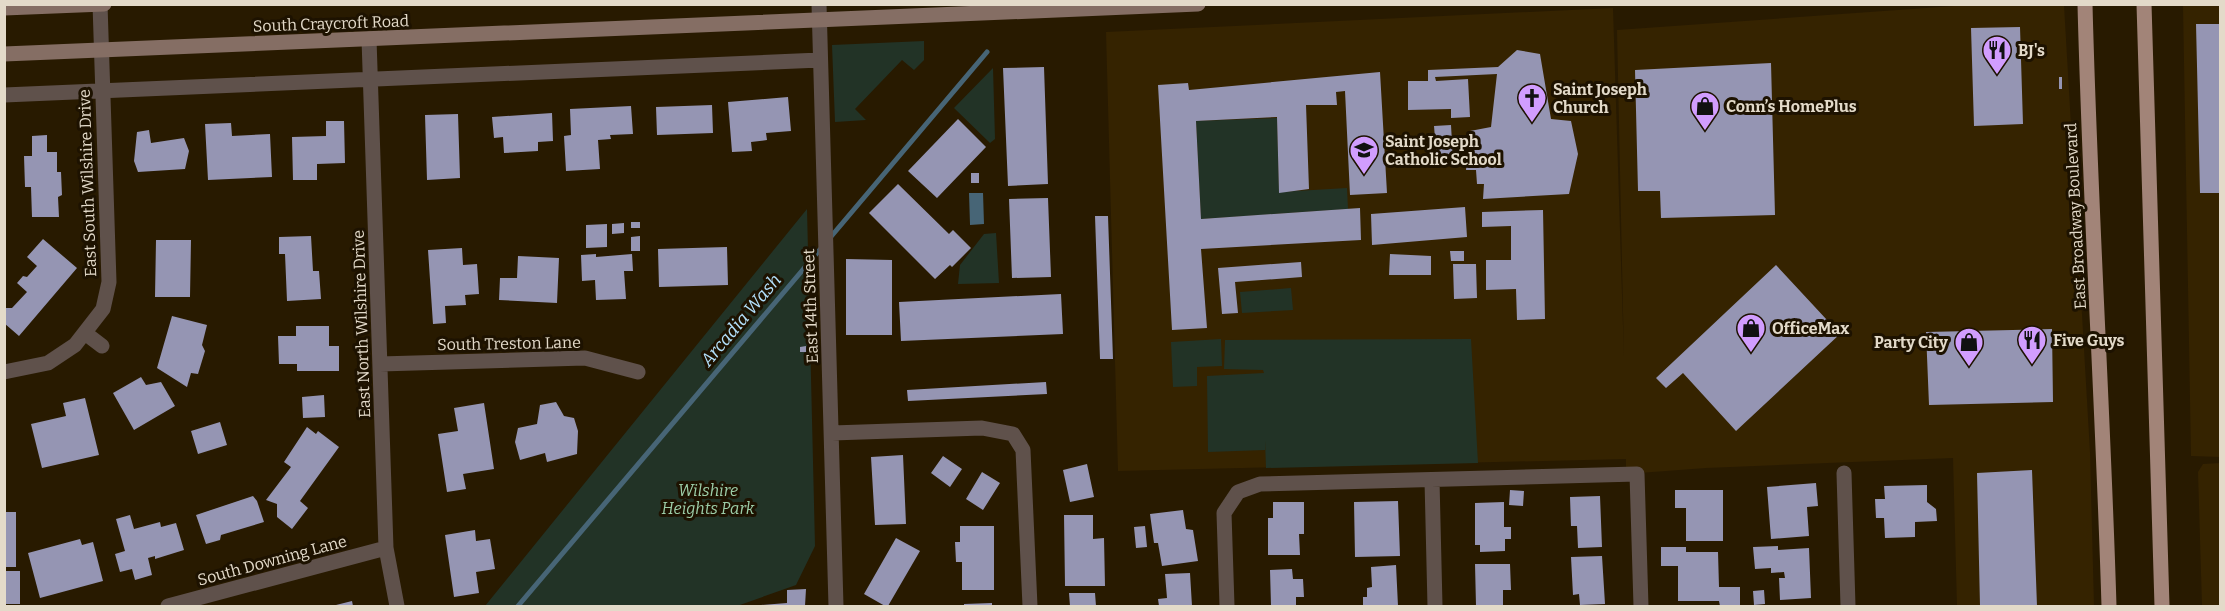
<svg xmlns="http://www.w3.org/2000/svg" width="2225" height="611" viewBox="0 0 2225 611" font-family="Bitter,serif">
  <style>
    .built { fill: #352300 }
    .green { fill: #223326 }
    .water { fill: #476576 }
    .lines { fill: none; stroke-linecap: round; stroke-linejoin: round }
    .stream { stroke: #476576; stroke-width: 5 }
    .building { fill: #9595b3 }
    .minor { stroke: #5f514b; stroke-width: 15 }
    .secondary { stroke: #856e64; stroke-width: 15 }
    .primary { stroke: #a28478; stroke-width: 15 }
    .labels { text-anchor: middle; stroke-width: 6; stroke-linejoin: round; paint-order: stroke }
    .street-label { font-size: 16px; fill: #e3dac9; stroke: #1d1200 }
    .poi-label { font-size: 16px; font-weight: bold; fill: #e3dac9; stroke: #1d1200; text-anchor: start }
    .park-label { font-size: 16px; font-style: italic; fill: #9ccea8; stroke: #1d1200 }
    .water-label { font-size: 18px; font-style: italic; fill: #b3e0fb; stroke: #1d1200 }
  </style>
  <rect width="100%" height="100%" fill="#281a00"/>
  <path class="built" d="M1968,5H2064L2090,452L2094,606H1957L1953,458L1706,468L1626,474V459L1118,471L1106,32L1613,8L1624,358L1617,30Z
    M2202,5H2220V457L2191,456L2183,6Z
    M2220,463V606H2202L2198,472L2203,464Z"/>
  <path class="green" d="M924,41V60L914,70L902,60L855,109L866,120L835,122L832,45Z
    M993,68L995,139L990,143L954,108Z
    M1277,118L1279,192L1347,188L1348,209L1201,219L1196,121Z
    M807,209L815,546L796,585L737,606H485Z
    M996,233L999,283L958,284L960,265L984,234Z
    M1291,288L1293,310L1242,313L1240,292Z
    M1221,339L1222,366L1197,367V386L1173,387L1171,342Z
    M1471,339L1478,463L1266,468L1265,440V450L1208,452L1207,376L1264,373L1263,370L1224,369L1225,340Z"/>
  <path class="water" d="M969,193H983L984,224L970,225Z"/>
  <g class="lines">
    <path class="stream" d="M829,239L987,52
      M518,606L823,246"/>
  </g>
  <path class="building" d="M2196,24H2220V193H2200Z
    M2020,27L2023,124L1974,126L1971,28Z
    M1517,50L1540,54L1551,119L1571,121L1578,154L1569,194L1483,199L1484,184H1477L1476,170H1466L1470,131L1491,127L1497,74L1435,77L1436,81L1468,79L1470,117L1451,118V109L1408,110V81H1428V70L1498,67Z
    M1771,63L1775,215L1661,218L1660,191H1638L1635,70Z
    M1044,67L1048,184L1008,186L1003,68Z
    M1380,72L1387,193L1350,195L1345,91L1336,92L1337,105H1306L1309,189L1279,193L1277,117L1196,121L1201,219L1360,208L1361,240L1201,249L1207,328L1172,330L1158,85L1188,83L1189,90Z
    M2059,77H2062V89H2059Z
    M788,97L791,131L766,133L767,140L751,142L752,151L732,152L728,102Z
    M712,105L713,133L657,135L656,107Z
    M631,106L633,134L610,135L611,139L598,140L600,169L566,171L564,136L571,135L570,109Z
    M552,113L553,141L538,142V151L504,153L503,137L494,138L492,117Z
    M458,114L460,178L427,180L425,115Z
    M958,119L986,147L937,198L908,171Z
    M326,121H344L345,163L317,164V180H293L292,137L326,136Z
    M231,123L232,136L270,134L272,177L208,180L205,124Z
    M1451,125L1453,160L1437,162L1434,126Z
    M149,130L151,143L184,138L189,151L185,169L138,172L134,161L137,132Z
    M47,135V152H57V172H61L62,195L58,197L59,217H32L31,187H25L24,156H32V136Z
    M971,173H979V183H971Z
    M898,184L949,234L953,230L971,248L952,267L950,265L935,279L869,213Z
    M1048,198L1051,277L1012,278L1009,199Z
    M1465,207L1467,237L1372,245L1371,214Z
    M1543,210L1545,319L1517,320L1516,289L1486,290V260H1511V226L1482,227V212Z
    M1095,216H1108L1113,359H1100Z
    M631,222H640V228H631Z
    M624,223V233L612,234V224Z
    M607,224V247L586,248V225Z
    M311,236L313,271H319L321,299L287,301L285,254H279V237Z
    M640,236V251H631V237Z
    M43,239L77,268L19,336L4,323V308H12L27,292L17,283L23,276L27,277L37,266L27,257Z
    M156,240H191L190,297H155Z
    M727,247L728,285L659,287L658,249Z
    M462,248L463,265L477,264L479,294L465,295L466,305L445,306L446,323L433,324L428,250Z
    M1450,251H1464V261H1451Z
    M596,254V257L632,254L633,271H624L626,299L596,300L595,280L582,281L581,255Z
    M1390,254L1431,256V275H1389Z
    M518,256L559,258L557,303L499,300L500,278H517Z
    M846,259L892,260V335H846Z
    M1301,262L1302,277L1235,282L1238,313L1222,314L1218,268Z
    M1453,264H1476L1477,298L1454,299Z
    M1776,265L1840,334L1736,431L1683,373L1666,388L1656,378Z
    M1061,294L1063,334L901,341L899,302Z
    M172,316L207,325L202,345L205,351L198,374L191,373L187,387L157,368Z
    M296,326H329V346H339V371H297V364H279L278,336H296Z
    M2052,329L2053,402L1929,405L1926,332Z
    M806,346V352H800V347Z
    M141,377L146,385L161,382L175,406L134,430L113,393Z
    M1046,382L1047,394L908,401L907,390Z
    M324,395L325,417L303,418L302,397Z
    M85,398L99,455L42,468L31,424L66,416L63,403Z
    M556,402L564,416L574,418L578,431L577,454L547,462L545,453L520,460L515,442L518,428L537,424L540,405Z
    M484,403L494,469L463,474L466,489L447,492L438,434L458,431L454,408Z
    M220,422L227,445L198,454L191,431Z
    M307,427L316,434L318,431L339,447L300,501L308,508L292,529L277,517V504L266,500L291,467L284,462Z
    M903,455L906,524L875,525L871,457Z
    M943,456L962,469L950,487L931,473Z
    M1087,464L1094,497L1070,502L1063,470Z
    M2032,470L2037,606H1980L1977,473Z
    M982,472L1000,483L983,510L966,499Z
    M1816,483L1818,506L1807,507L1809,536L1771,539L1767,487Z
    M1927,485V502L1936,509L1937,521L1915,522V537L1885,538L1884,518H1876L1875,499H1885L1884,486Z
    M1510,490L1524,491L1523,506L1509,505Z
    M1675,490H1723V541H1686V508H1675Z
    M253,496L257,501L264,522L221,535L220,540L206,544L196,515Z
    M1600,496L1602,547L1578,548L1577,526H1571L1570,497Z
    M1398,501L1400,556L1355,557L1354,502Z
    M1273,502H1304V534H1299L1300,555H1268V518H1273Z
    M1504,502V527H1511V539H1505V551L1480,552V545H1475V503Z
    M1183,510L1186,529L1193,530L1198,561L1162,566L1158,543H1154L1150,514Z
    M4,512H16V567H4Z
    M130,515L134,529L160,522L161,527L176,523L184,550L155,559V556L148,558L152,575L135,580L132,569L120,572L115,554L125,551L116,519Z
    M1064,515H1093V539L1104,538L1105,586H1065Z
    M960,526H994V590H962V562H956L955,542H960Z
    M1145,526L1147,547L1136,548L1134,527Z
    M475,530L476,541L490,539L495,569L476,572L479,593L454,597L445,535Z
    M896,538L920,551L888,606H885L864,594Z
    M80,539L82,545L93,542L103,581L40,598L28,553Z
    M1778,546V550L1809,548L1811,598L1780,600L1779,578H1785L1784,572L1771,573V568L1755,569L1753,547Z
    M1661,547H1686V552H1718L1719,587H1740V606H1720L1719,601H1678V566H1661Z
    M1602,556L1605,604L1580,605L1579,594L1573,595L1571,557Z
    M1475,564H1510L1511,590H1503V606H1476Z
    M1396,565L1398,606H1363V597H1367V588L1372,587L1371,567Z
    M1292,569L1293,579H1303L1304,597H1296V606H1271L1270,570Z
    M4,571H20V604H4Z
    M1190,573L1192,606H1159L1158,599L1167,598L1165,574Z
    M806,589L805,606H761V605L787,603V590Z
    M1764,590L1765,604L1754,605L1753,591Z
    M1069,593H1095L1096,606H1070Z
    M352,601L353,606H332Z
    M992,603V606H964V604Z"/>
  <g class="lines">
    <path class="minor" d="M819,4L836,606
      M369,39L386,548L397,606
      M4,95L820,60
      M85,333L102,346
      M380,364L585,358L638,372
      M4,372L48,363L75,345L103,309L109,282L100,4
      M832,433L982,428L1013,434L1023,450L1030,606
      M1844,473L1848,606
      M1432,480L1435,606
      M168,606L386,548
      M1227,606L1224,513L1238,492L1260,484L1637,474L1641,606"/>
    <path class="secondary" d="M4,8L104,4
      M4,54L1198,4"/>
    <path class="primary" d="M2085,4C2090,205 2103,406 2109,606
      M2144,4L2162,606"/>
  </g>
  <defs>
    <g id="restaurant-pin" transform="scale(1.5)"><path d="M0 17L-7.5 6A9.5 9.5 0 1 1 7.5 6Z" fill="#d19dfe" stroke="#1d1200"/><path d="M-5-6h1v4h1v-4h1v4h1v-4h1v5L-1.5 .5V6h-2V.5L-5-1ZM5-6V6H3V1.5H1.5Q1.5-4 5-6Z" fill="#111"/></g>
    <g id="church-pin" transform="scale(1.5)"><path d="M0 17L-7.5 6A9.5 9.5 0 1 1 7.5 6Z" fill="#d19dfe" stroke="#1d1200"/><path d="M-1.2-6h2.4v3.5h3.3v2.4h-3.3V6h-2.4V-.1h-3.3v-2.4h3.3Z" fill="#111"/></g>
    <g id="shop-pin" transform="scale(1.5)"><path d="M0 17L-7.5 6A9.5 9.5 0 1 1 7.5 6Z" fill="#d19dfe" stroke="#1d1200"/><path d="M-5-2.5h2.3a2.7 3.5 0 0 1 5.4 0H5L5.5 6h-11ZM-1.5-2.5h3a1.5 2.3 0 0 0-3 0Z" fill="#111"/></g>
    <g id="school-pin" transform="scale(1.5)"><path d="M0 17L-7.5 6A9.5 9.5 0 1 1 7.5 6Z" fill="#d19dfe" stroke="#1d1200"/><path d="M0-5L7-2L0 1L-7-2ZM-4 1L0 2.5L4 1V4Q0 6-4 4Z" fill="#111"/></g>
  </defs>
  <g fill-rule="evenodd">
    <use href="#restaurant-pin" x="1997" y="50"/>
    <use href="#church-pin" x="1532" y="98"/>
    <use href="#shop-pin" x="1705" y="106"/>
    <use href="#school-pin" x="1364" y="150"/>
    <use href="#shop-pin" x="1751" y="328"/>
    <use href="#restaurant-pin" x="2032" y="340"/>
    <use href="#shop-pin" x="1969" y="342"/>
  </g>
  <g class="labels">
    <g class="street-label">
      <text transform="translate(331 23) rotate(-2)" y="6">South Craycroft Road</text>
      <text transform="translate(87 183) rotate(-92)" y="6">East South Wilshire Drive</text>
      <text transform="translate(2075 216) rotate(-93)" y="6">East Broadway Boulevard</text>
      <text transform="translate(810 306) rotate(-92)" y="6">East 14th Street</text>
      <text transform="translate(361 324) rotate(-92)" y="6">East North Wilshire Drive</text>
      <text transform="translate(509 343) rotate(-1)" y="6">South Treston Lane</text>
      <text transform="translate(272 560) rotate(-15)" y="6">South Downing Lane</text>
    </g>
    <g class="poi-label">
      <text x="2018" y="56">BJ's</text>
      <text x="1553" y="95">Saint Joseph<tspan x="1553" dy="18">Church</tspan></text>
      <text x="1726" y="112">Conn’s HomePlus</text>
      <text x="1385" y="147">Saint Joseph<tspan x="1385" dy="18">Catholic School</tspan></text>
      <text x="1772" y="334">OfficeMax</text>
      <text x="2053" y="346">Five Guys</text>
      <text x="1948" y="348" text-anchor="end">Party City</text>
    </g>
    <g class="park-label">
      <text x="708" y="496">Wilshire<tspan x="708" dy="18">Heights Park</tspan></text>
    </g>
    <g class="water-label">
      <text transform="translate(741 320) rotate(-50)" y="6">Arcadia Wash</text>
    </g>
  </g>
  <rect width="2225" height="611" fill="none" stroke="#e3dac9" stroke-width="12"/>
</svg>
